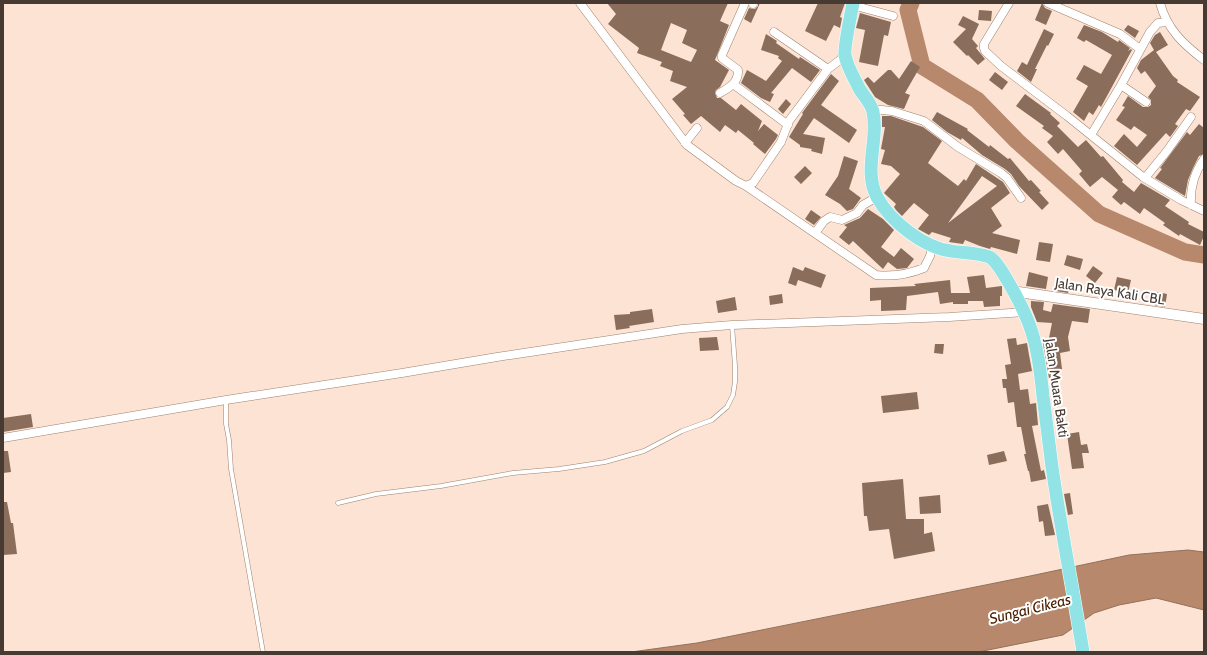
<svg xmlns="http://www.w3.org/2000/svg" width="1207" height="655" viewBox="0 0 1207 655" font-family="Cabin,sans-serif">
  <style>
    .water { fill: #b7886b; stroke: #95715a }
    .lines { fill: none; stroke-linecap: round; stroke-linejoin: round }
    .river { stroke: #b7886b; stroke-width: 17 }
    .building { fill: #8a6d5b; fill-rule: evenodd }
    .service-casing { stroke: #9f826f; stroke-width: 5 }
    .minor-casing { stroke: #9f826f; stroke-width: 9 }
    .tertiary-casing { stroke: #9f826f; stroke-width: 11 }
    .primary-casing { stroke: #fff; stroke-width: 14 }
    .service { stroke: #fff; stroke-width: 4 }
    .minor { stroke: #fff; stroke-width: 8 }
    .tertiary { stroke: #fff; stroke-width: 10 }
    .primary { stroke: #92e3e5; stroke-width: 13 }
    .labels { text-anchor: middle; stroke-width: 4; stroke-linejoin: round; paint-order: stroke }
    .street-label { font-size: 14px; fill: #473a32; stroke: #fff }
    .water-label { font-size: 15px; font-style: italic; fill: #4c2000; stroke: #fff }
  </style>
  <rect width="100%" height="100%" fill="#fde3d3"/>
  <path class="water" d="M1188,550L1204,552V610L1156,598L1119,605L1094,613L1063,635L978,652H631L697,643L1030,576L1129,555Z"/>
  <g class="lines">
    <path class="river" d="M911,3L908,10L922,66L977,100L1017,141L1099,214L1185,252L1204,255"/>
  </g>
  <path class="building" d="M607,3H728L720,21L729,25L715,60L729,70L720,87L716,90L715,93L717,98H721L736,110L741,104L762,121L758,131L764,124L778,135L776,139L765,154L753,144L754,143L738,130L736,133L725,125L720,132L701,116L691,124L683,115L685,114L672,99L687,87L670,81L673,71L660,66L662,62L637,53L639,48L608,24L616,14ZM671,23L687,30L682,43L697,50L691,62L661,50Z
    M758,3H760L751,23L744,19L749,8L753,9H755L758,6Z
    M818,3H845L840,17L842,18L840,28L834,25L826,41L805,31Z
    M1042,3L1045,8L1052,11L1046,25L1035,20Z
    M979,10L992,11L991,21L978,20Z
    M860,13L891,22L888,36L884,35L878,66L859,62L865,30L856,28Z
    M963,16L979,24L972,39L978,46L976,48L985,59L978,65L968,55L967,56L953,42L966,29L958,25Z
    M1084,25L1102,32L1118,42L1119,40L1130,48L1128,51L1131,49L1132,50L1101,107L1099,105L1093,115L1089,112L1084,121L1073,112L1088,86L1076,79L1084,65L1101,74L1112,55L1086,40L1084,42L1077,38Z
    M1128,25L1139,31L1135,38L1124,30Z
    M1044,29L1054,34L1048,46L1047,45L1035,69H1037L1031,82L1017,71L1022,62L1027,65Z
    M1160,32L1168,45L1156,52L1173,76L1178,80L1177,82L1200,97L1190,111L1186,109L1175,124L1178,126L1170,137L1166,133L1137,165L1114,146L1124,134L1137,147L1147,135L1134,126L1131,130L1116,120L1125,107L1122,106L1128,96L1143,107H1148L1151,105V100L1148,97L1156,86L1145,71L1141,74L1137,68L1141,60L1154,50L1150,43L1155,35Z
    M766,34L777,41L776,43L799,59L800,57L820,70L811,82L792,68L771,93L774,94L770,102L761,98L741,83L747,70L766,81L782,61L778,58L779,56L761,50Z
    M911,61L920,67L905,93L910,95L904,109L888,105L875,97L864,80L868,77L874,83L888,70H891L899,79Z
    M995,72L1008,82L1002,90L989,80Z
    M831,74L839,81L821,105L857,130L849,143L814,118L803,134L825,138L822,154L811,151L812,149L800,147V145L789,137L803,114L802,113Z
    M1025,94L1051,113L1050,114L1060,123L1057,126L1078,147L1086,140L1101,157L1103,156L1123,180L1122,182L1134,192L1141,183L1170,200L1165,206L1189,222L1188,224L1204,232V236L1200,245L1180,234L1179,236L1163,225L1165,223L1144,208L1140,214L1124,202L1121,205L1112,197L1118,190L1102,177L1090,187L1079,174L1082,171L1063,149L1058,154L1047,142L1053,136L1042,128L1044,126L1016,106Z
    M786,99L791,104L783,114L778,109Z
    M937,112L968,129L967,130L989,147L990,145L1008,159L1010,158L1029,181L1031,180L1041,191L1039,192L1049,203L1042,210L1019,186L1011,174L1005,169L982,155L962,138L961,140L947,132L932,120Z
    M882,116H891L923,127L942,141L928,163L958,186L964,179L966,181L976,164L1003,182L1010,193L991,208L1002,226L992,233L1020,240L1017,254L991,247L990,249L980,246L965,240L963,244L949,242L951,238L932,232L929,235L918,229L929,215L914,203L902,216L896,210L894,207L896,204L884,193L900,174L891,166L881,164L885,150L881,149L885,127H882ZM982,176L997,186L948,223Z
    M1199,124L1204,128V154L1199,156L1193,168L1188,180L1185,196L1155,178L1162,169L1160,168L1187,132L1190,135Z
    M844,156L858,161L849,189L861,198L853,209L847,211L840,204L825,195L838,176Z
    M805,166L812,173L801,184L794,177Z
    M868,209L883,219L894,230L881,247L894,257L901,248L914,259L907,268L897,269L888,262L883,269L853,241L849,245L839,237L847,227L844,225L860,218Z
    M811,210L821,217L814,225L805,219Z
    M1039,242L1053,244L1050,262L1036,260Z
    M1067,255L1083,259L1080,270L1064,265Z
    M1093,266L1103,273L1095,283L1086,276Z
    M793,267L803,271L805,267L826,275L821,288L798,280L796,286L788,283Z
    M1029,272L1048,277L1046,289L1026,286Z
    M984,275L986,288L1002,286V296H1000V306L984,307L983,301H968V304H953V302L940,304L938,292L907,296L906,310L881,311V300L870,301V288L916,286L914,284L950,280L951,293H970L967,277Z
    M1117,277L1131,280L1128,293L1114,290Z
    M1059,282L1070,285L1068,293L1056,291Z
    M1157,292L1167,294L1165,307L1154,305Z
    M782,294L783,303L770,305L769,296Z
    M735,297L737,310L718,313L716,301Z
    M1031,301L1044,302L1043,310L1051,312L1053,304L1090,309L1088,323L1072,321L1068,337L1070,351L1060,353L1062,369L1058,370L1059,376L1049,378L1042,338H1049L1052,323L1037,322L1031,307Z
    M652,309L654,322L629,326L630,328L616,330L614,315L630,314V312Z
    M717,337L719,350L700,351L699,338Z
    M1016,338L1017,345L1027,343L1029,355L1032,371L1018,374L1020,390L1028,389L1030,404L1036,403L1038,425L1032,426L1041,471L1044,470L1046,479L1031,482L1029,471H1028L1024,454H1026L1021,427H1017L1014,402L1008,403L1006,388H1003L1002,379H1007L1005,365L1011,364L1007,339Z
    M935,344H944L943,354L934,353Z
    M917,392L919,409L883,413L881,396Z
    M31,414L33,427L3,432V418Z
    M1079,432L1081,445L1087,444L1089,453H1082L1084,468L1072,469L1067,434Z
    M3,451H8L11,472L3,473Z
    M1004,451L1007,461L989,465L987,455Z
    M903,479L906,519H924V534L932,532L935,551L894,559L889,529L869,531L867,516H864L862,483Z
    M1070,493L1073,514L1068,515L1064,494Z
    M940,495L941,513L920,514L919,497Z
    M3,502H7L11,523H13L17,554L3,555Z
    M1048,504L1055,535L1045,536L1043,521L1039,522L1037,506Z"/>
  <g class="lines">
    <g class="service-casing">
      <path id="service" d="M226,400V424L229,440L231,469L263,652
        M338,503L376,494L441,486L513,473L559,469L605,462L644,451L682,431L712,420L727,407L733,395L735,382V366L732,325"/>
    </g>
    <g class="minor-casing">
      <path id="minor" d="M580,3L687,145L736,181L746,186L876,275C893,277 909,274 924,268L930,256L932,247
        M753,3V4
        M1009,3L984,44V48L985,51L1001,66L1067,116L1143,177L1181,200L1204,211
        M1048,3L1120,34L1140,49
        M1160,3C1167,29 1183,44 1204,60
        M852,5L893,16
        M774,32L828,69
        M733,84L788,125
        M1121,85L1146,102
        M720,93C729,88 739,82 738,70L722,58V55L745,3
        M872,109L892,111L924,121L958,147L1001,173L1007,178L1021,198
        M1091,135L1121,85L1150,32L1158,23L1167,22
        M685,143L697,128
        M1145,178L1167,151L1191,117
        M746,186L753,183L781,142L789,121L828,69L840,60L845,53
        M1191,205C1190,188 1194,173 1204,159
        M815,233L824,221L830,217L842,220L857,213L863,205L877,197
        M3,438L226,400L402,373L497,357L682,329L732,325L949,317L1024,312"/>
    </g>
    <g class="tertiary-casing">
      <path id="tertiary" d="M1012,291L1204,319"/>
    </g>
    <g class="primary-casing">
      <path id="primary" d="M853,3C851,15 844,45 845,55C847,66 853,76 858,86C862,95 871,102 873,112C879,139 863,171 877,197C890,221 924,248 951,251C961,253 983,253 991,258C1000,264 1019,301 1024,312C1037,339 1040,367 1043,396C1046,420 1049,443 1052,467C1061,529 1073,590 1083,652"/>
    </g>
    <use href="#service" class="service"/>
    <use href="#minor" class="minor"/>
    <use href="#tertiary" class="tertiary"/>
    <use href="#primary" class="primary"/>
  </g>
  <g class="labels">
    <g class="street-label">
      <text transform="translate(1110 291) rotate(9)" y="5">Jalan Raya Kali CBL</text>
      <text transform="translate(1057 388) rotate(82)" y="5">Jalan Muara Bakti</text>
    </g>
    <g class="water-label">
      <text transform="translate(1030 609) rotate(-14)" y="5">Sungai Cikeas</text>
    </g>
  </g>
  <rect width="1207" height="655" fill="none" stroke="#473a32" stroke-width="8"/>
</svg>
